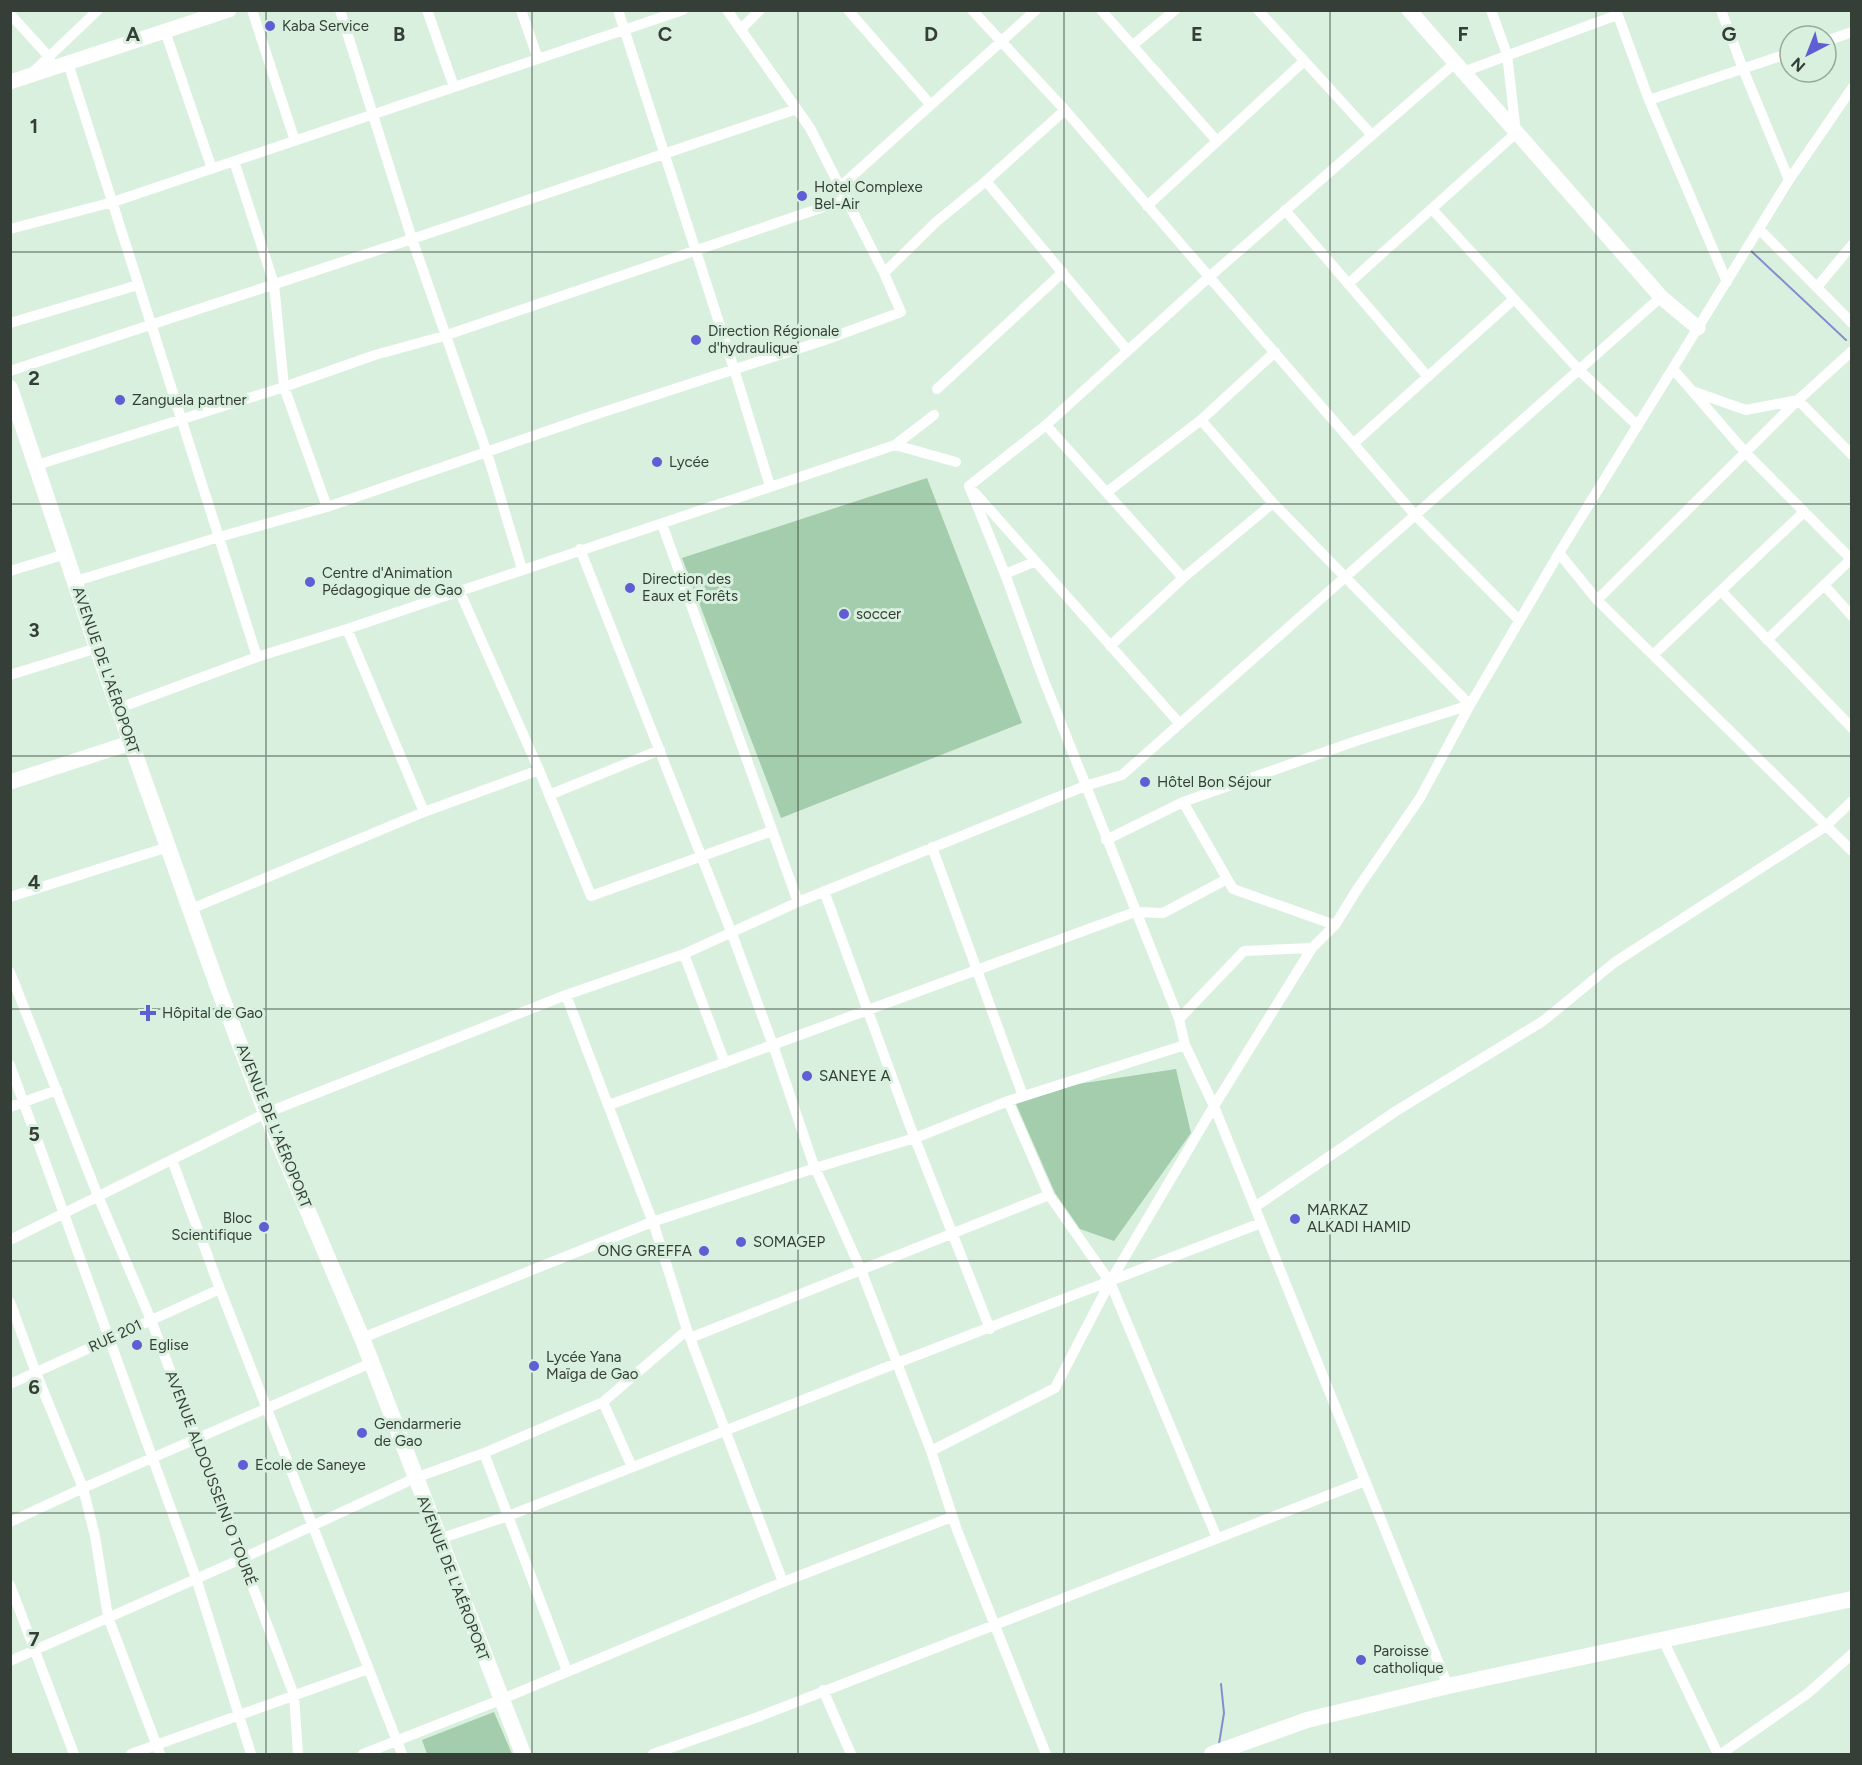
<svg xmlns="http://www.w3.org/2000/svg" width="1862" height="1765" viewBox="0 0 1862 1765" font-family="Figtree,sans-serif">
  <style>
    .green { fill: #a3cdac }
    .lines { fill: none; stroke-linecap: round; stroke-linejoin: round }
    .stream { stroke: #878cce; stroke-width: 2 }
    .street { stroke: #fff; stroke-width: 10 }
    .secondary { stroke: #fff; stroke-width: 15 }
    .primary { stroke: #fff; stroke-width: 16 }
    .grid { fill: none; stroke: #353f37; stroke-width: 1.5; stroke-opacity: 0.55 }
    .poi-dot { fill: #615dd5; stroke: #d9f0de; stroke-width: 2 }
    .labels { text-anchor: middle; stroke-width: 6; stroke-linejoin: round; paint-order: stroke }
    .poi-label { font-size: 15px; fill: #353f37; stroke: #d9f0de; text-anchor: start }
    .street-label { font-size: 15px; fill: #353f37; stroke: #d9f0de }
    .grid-label { font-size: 20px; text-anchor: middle; font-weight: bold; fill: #353f37; stroke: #d9f0de; stroke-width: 6; stroke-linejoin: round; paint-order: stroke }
  </style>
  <rect width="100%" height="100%" fill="#d9f0de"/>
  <path class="green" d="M927,478L1022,723L781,818L682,558Z
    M1176,1069L1191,1133L1114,1241L1080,1229L1055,1193L1016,1104L1078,1084Z
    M494,1712L512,1754H427L422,1740Z"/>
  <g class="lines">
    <path class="stream" d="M1749,249L1846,340
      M1219,1744L1224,1713L1221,1684"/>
    <path class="street" d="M252,10L295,141
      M340,10L412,239L487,453L522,569
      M427,10L454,87
      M521,10L538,59
      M618,10L734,369L770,486
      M848,10L930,104
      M972,10L1065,110L1415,515L1519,620
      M1101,10L1217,141
      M1258,10L1371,134
      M1616,10L1649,100L1727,282
      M1721,10L1743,69L1789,180
      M10,14L50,58
      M741,29L760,10
      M165,31L212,169
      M1826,41L1852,32
      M1133,45L1175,10
      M68,63L257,657
      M34,71L98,10
      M1463,72L1617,15
      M1649,100L1790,53
      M234,161L274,284L284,387L327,507
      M986,181L1127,350
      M841,186L1036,10
      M1147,206L1303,62
      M1432,209L1579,370L1638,426
      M1285,210L1428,377
      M10,229L113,202L683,10
      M1760,230L1852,323
      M884,273L936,222L986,181L1065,110
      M1348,284L1516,133L1507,54L1491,10
      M1817,287L1852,245
      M10,323L138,285
      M1673,369L1745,452L1851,559
      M10,371L412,239L797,109
      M937,389L1063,272
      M1692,391L1746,410L1798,400L1852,455
      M1046,425L1183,578
      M1354,443L1514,299
      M895,445L956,462
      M37,465L284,387L375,355L444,336L847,199
      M969,486L1005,574L1043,678L1179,1019L1185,1045L1214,1106L1448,1686
      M969,486L1046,425L1209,277L1455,63
      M1107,492L1201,420L1275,352
      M975,493L1180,724
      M662,524L798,902
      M580,549L732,934L773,1045L813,1163L861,1270L931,1451L957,1530L1046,1754
      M1559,553L1597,600L1852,851
      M10,571L66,554
      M1005,574L1034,562
      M76,581L219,537L327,507L585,418L825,340L901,312L884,273L810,128L727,10
      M1824,585L1852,616
      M459,590L539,770L591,896L772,831
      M1721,591L1852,728
      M1597,600L1798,400L1852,351
      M347,629L424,812
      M1767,640L1852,558
      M1110,646L1183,578L1273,503
      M1653,655L1804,512
      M10,675L97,648
      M119,708L257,657L347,629L895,445L934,415
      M549,795L660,750
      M1183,802L1233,889L1335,925
      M1106,840L1183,802L1356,741L1470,705L1273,503L1201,420
      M932,847L1023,1096
      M824,891L910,1126L990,1329
      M10,897L168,847
      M191,909L424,812L539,770
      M684,954L725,1063
      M10,972L98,1196L151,1320L294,1695L298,1754
      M1179,1019L1244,951L1312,948
      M10,1065L196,1578L251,1754
      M1008,1101L1049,1195L1110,1282L1217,1538
      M609,1105L1135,912L1163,913L1227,879
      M10,1107L57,1090
      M172,1160L220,1289L402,1754
      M1255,1207L1396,1111L1543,1021L1615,962L1826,826L1852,801
      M10,1240L266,1113L566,995L684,954L798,902L1085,786L1122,775L1661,297
      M10,1302L36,1373L83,1488L95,1536L108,1617L160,1754
      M687,1330L690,1338L1049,1195
      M362,1338L652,1222L815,1168L915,1138L1008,1101L1185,1045
      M690,1338L783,1582
      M10,1384L220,1289
      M603,1402L632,1467
      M931,1451L1055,1388L1110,1282L1214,1106L1312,948L1335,925L1358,888L1420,798L1470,705L1559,553L1789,180L1852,88
      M484,1453L567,1671
      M10,1522L83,1488L371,1363
      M439,1539L508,1516L897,1363L1261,1223
      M10,1585L74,1754
      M1663,1640L1718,1754
      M10,1661L241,1559L415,1478L484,1453L603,1402L687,1330L655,1228L566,995
      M823,1690L851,1754
      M131,1754L368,1669
      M363,1754L500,1700L783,1582L952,1517
      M653,1754L758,1717L1365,1481
      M1721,1754L1807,1694L1852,1654"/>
    <path class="secondary" d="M1409,10L1661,297L1698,328
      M10,82L229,10
      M10,782L130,743"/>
    <path class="primary" d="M10,388L97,648L219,990L266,1113L362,1338L523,1754
      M1212,1754L1307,1720L1448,1686L1852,1599"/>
  </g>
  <path class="grid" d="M266,10V1754M532,10V1754M798,10V1754M1064,10V1754M1330,10V1754M1596,10V1754M10,252H1852M10,504H1852M10,756H1852M10,1009H1852M10,1261H1852M10,1513H1852"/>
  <g class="poi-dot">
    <circle cx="270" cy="26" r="6"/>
    <circle cx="802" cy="196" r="6"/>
    <circle cx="696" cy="340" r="6"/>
    <circle cx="120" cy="400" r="6"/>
    <circle cx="657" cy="462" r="6"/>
    <circle cx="310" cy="582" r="6"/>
    <circle cx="630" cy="588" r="6"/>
    <circle cx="844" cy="614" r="6"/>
    <circle cx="1145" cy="782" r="6"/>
    <path d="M145 1004h6v6h6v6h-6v6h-6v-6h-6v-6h6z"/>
    <circle cx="807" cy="1076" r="6"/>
    <circle cx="1295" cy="1219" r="6"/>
    <circle cx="264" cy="1227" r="6"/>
    <circle cx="741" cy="1242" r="6"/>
    <circle cx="704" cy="1251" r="6"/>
    <circle cx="137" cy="1345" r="6"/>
    <circle cx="534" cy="1366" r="6"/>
    <circle cx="362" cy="1433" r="6"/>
    <circle cx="243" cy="1465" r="6"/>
    <circle cx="1361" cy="1660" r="6"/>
  </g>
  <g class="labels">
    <g class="poi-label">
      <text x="282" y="31">Kaba Service</text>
      <text x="814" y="192">Hotel Complexe<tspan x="814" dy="17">Bel-Air</tspan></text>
      <text x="708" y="336">Direction Régionale<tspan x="708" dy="17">d'hydraulique</tspan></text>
      <text x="132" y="405">Zanguela partner</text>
      <text x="669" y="467">Lycée</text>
      <text x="322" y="578">Centre d'Animation<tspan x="322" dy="17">Pédagogique de Gao</tspan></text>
      <text x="642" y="584">Direction des<tspan x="642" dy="17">Eaux et Forêts</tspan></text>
      <text x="856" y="619">soccer</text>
      <text x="1157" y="787">Hôtel Bon Séjour</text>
      <text x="162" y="1018">Hôpital de Gao</text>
      <text x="819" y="1081">SANEYE A</text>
      <text x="1307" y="1215">MARKAZ<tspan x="1307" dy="17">ALKADI HAMID</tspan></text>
      <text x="252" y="1223" text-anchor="end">Bloc<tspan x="252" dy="17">Scientifique</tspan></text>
      <text x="753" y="1247">SOMAGEP</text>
      <text x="692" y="1256" text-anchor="end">ONG GREFFA</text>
      <text x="149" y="1350">Eglise</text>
      <text x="546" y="1362">Lycée Yana<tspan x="546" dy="17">Maïga de Gao</tspan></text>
      <text x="374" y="1429">Gendarmerie<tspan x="374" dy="17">de Gao</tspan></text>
      <text x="255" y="1470">Ecole de Saneye</text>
      <text x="1373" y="1656">Paroisse<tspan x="1373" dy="17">catholique</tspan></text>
    </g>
    <g class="street-label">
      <text transform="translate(106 670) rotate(71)" y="5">AVENUE DE L'AÉROPORT</text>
      <text transform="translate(274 1126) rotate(68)" y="5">AVENUE DE L'AÉROPORT</text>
      <text transform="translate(115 1336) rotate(-25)" y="5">RUE 201</text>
      <text transform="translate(211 1478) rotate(69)" y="5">AVENUE ALDOUSSEINI O TOURÉ</text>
      <text transform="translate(453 1578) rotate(69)" y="5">AVENUE DE L'AÉROPORT</text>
    </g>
  </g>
  <g class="grid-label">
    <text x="133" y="41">A</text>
    <text x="399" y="41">B</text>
    <text x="665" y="41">C</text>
    <text x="931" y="41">D</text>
    <text x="1197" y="41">E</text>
    <text x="1463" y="41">F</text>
    <text x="1729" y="41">G</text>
    <text x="34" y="133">1</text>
    <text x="34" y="385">2</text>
    <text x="34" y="637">3</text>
    <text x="34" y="889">4</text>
    <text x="34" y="1141">5</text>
    <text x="34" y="1394">6</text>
    <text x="34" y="1646">7</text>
  </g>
  <rect width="1862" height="1765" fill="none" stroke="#353f37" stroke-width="24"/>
  <g transform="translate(1808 54) rotate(222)"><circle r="28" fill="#d9f0de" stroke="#97a99b" stroke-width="1.5"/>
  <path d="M0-4.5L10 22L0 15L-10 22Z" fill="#615dd5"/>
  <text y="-9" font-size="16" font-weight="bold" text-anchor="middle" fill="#353f37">N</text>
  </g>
</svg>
